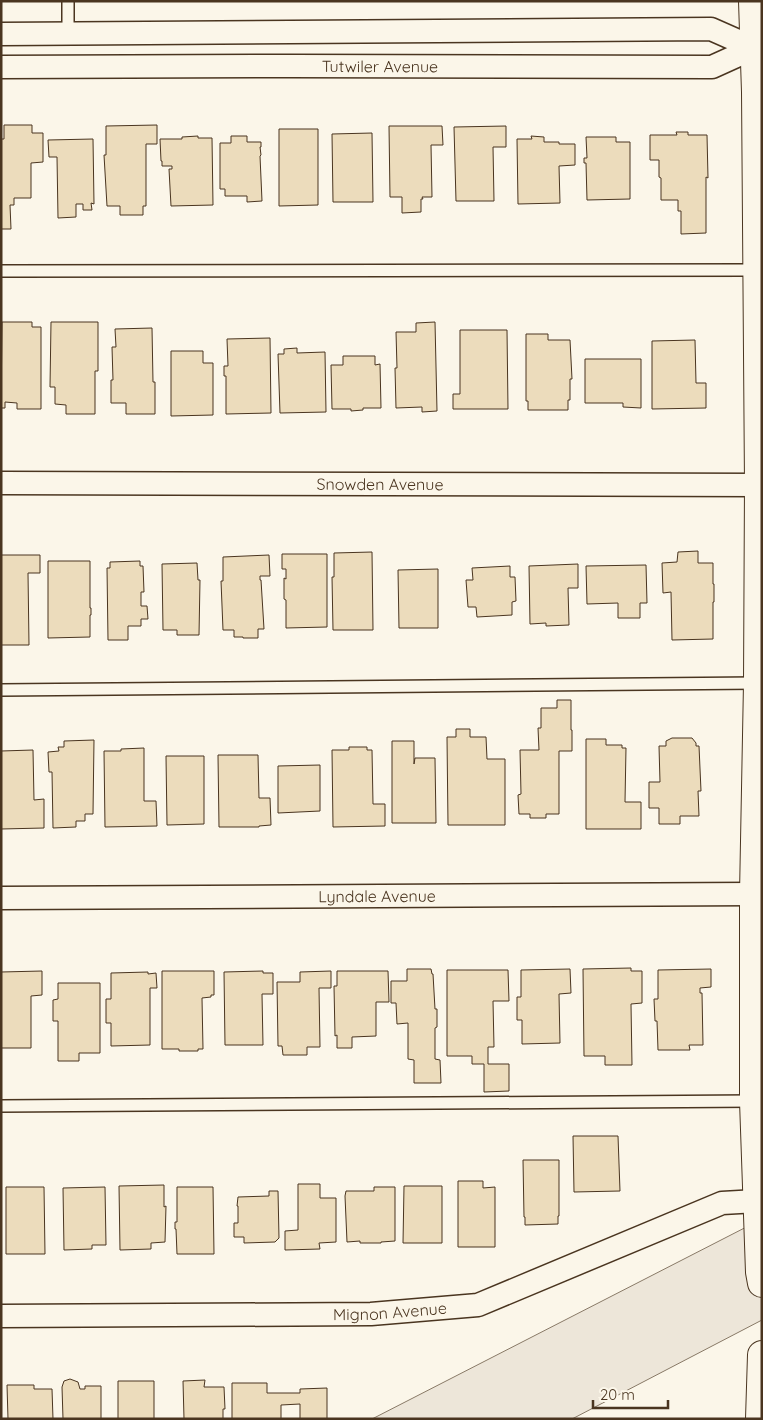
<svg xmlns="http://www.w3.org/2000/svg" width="763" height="1420" viewBox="0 0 763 1420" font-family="Quicksand,sans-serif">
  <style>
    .green { fill: #ede6d9; stroke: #887966 }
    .building { fill: #ecdcbc; stroke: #4a3520 }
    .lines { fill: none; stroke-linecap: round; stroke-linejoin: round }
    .service-casing { stroke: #4a3520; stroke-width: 14 }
    .minor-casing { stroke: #4a3520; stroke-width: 25 }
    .secondary-casing { stroke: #4a3520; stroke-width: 30 }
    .service { stroke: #fbf6e9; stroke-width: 11 }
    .minor { stroke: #fbf6e9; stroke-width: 22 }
    .secondary { stroke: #fbf6e9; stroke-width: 28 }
    .labels { text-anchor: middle; stroke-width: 4; stroke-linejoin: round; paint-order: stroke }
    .street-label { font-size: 16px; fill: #4a3520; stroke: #fbf6e9 }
  </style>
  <rect width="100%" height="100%" fill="#fbf6e9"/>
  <path class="green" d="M762,1219V1320L572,1419H372Z"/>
  <path class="building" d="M4,125H32V133H43V162L31,163V198H14V205H10L11,229H1V139H4Z
    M157,125V144H146V206H143V215H120V206H107L104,155H106V126Z
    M389,126H442L443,145H431L432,197H422L423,199H421V212L402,213V197H390Z
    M506,126V147H493L494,201H456L454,127Z
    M279,129H318V205L279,206Z
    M676,132H688V135H707L708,178L706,177V233L681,234V211H678V200H661V178L659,177V160H650V135H677Z
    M372,133L373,202H333L332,134Z
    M198,136V138H212L213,205L171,206L169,169H172V166H162V161H161L160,139H182V137Z
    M231,136H247V142H261V147H260L261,155L260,156L262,201L247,202V196H225V189H220V143H231Z
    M531,136L544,137V142H559V144H575V165L559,166L560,203L518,204L517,139H532Z
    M586,137H616V142H630V199L587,200L586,163H584V158H587Z
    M93,139L94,204L91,203L92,210H83V204H76V217L58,218L57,157H49L48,140Z
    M2,322H32V327H41V409H17V403L5,402V408H1Z
    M51,322H98V371H95V414H66V405L55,404V387H50Z
    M435,322L437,411L422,412V407L396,408L395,368H397L396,332H416V323Z
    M152,328L153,382H155V414H126V403H111V380H113L112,347H116L115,329Z
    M460,330H507L508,409H453V394H460Z
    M526,334H548V340H570L572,379H570V400H568V410H528V401H526Z
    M270,338L271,413L226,414V376H224V366H228L227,339Z
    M695,340L696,383H706V408L652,409V341Z
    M297,348V353L325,352L326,412L280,413L278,354H284V349Z
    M171,351H203V363H213V415L171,416Z
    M343,356H375V365L380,364L381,408H363V410L351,411V409H332L331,365H343Z
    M585,359H641V408L623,407V403H585Z
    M698,551V563H713V584H714V602H713V639L672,640L671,592L663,593L662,563L677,562L678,552Z
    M372,552L373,630H333L332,577H334V553Z
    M282,554H327V627L286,628V600L284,599V578L286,579V569H282Z
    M1,555H40V573H28L29,645H1Z
    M269,555L270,576H260V580H261L264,629H258V638H243V637H234V630H223L221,581H223V557Z
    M48,561H90V608H91V615H90V637L48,638Z
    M140,561V566H143L144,592H141V606H147L148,619H141V626H128V640H108L107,568H110V562Z
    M197,563L198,580H200L199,635H177V630H163L162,564Z
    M578,564V588H568L569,625L546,626V623L530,624L529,566Z
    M646,565L647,603H640V618H618V603L587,604L586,566Z
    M510,566V577H515L516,601L512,602V615L477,617L476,607H468L466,580H473L472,568Z
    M438,569V628H399L398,570Z
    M557,700H571V730H572V751H559V814H546V818H530V814H519L518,795L521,794L520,750H539L538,728H541V708H557Z
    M456,729H470V737H486L487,759H505V825H448L447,737H456Z
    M672,738H692L696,743V746H699L701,791H698L699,816H680V824H659V808H649V782H660L659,746H666V741Z
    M586,739H606V745H622V748H626L625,802H641V829H586Z
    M94,740L93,814H85V821H76V827L53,828L52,772H49L48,752L59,751L58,747H64V741Z
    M392,741H414V764L415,758H435L436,823H392Z
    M349,747H367V750H372L373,804H385V826L333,827L332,750H349Z
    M144,748V801H156L157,826L105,827L104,751H121V749Z
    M33,750L34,800L44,799V828L1,829V751Z
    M218,755H258L259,798H270L271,825L259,826V827H219Z
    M166,756H204V824L167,825Z
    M320,765V811L278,813V766Z
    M631,968V971H642V1003L631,1004L632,1065H605V1056H584L583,969Z
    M407,969H431L432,974H433L435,1009H437V1027L435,1028V1059L440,1060L441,1083H414V1060L408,1059V1023L397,1024L396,1003H391V981H407Z
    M570,969L571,993L559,994L560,1043L522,1044V1020H517V997H521V970Z
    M711,969V987L700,988V993H702L703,1045H689L690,1050H658L657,1021H655L654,999H658V970Z
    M447,970H508L509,1001H493L494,1047H488V1064H509V1091L484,1092V1064H472V1056H447Z
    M42,971V995L31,996V1048H1V972Z
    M162,971H214V995H211V997L202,998L203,1049H198V1051H179V1049H162Z
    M263,971V973H273V994H262L263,1045H225L224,972Z
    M331,971V988H319L320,1047H307V1055H283L282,1046H278L277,982H300V972Z
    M337,971H388L389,1002H376V1036L352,1037V1048H337V1035L335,1036L334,986H337Z
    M148,972V974L156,973L157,988H150V1045L111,1046V1023H106V999H111V973Z
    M58,983H100V1053H79V1061H58V1021H53V1000L58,999Z
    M573,1136H618L620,1191L574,1192Z
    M523,1160H559V1216H558V1224L525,1225V1217H524Z
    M458,1181H483V1188L495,1187V1247H458Z
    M298,1184H320V1198H336V1242L319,1243L320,1249L285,1250V1231L298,1230Z
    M164,1185V1207L166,1206L165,1242L151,1243V1249L120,1250L119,1186Z
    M404,1186H442V1243H403Z
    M6,1187H44L45,1254H6Z
    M105,1187L106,1245H92V1249L64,1250L63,1188Z
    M177,1187H213L214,1254H177L176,1229H175V1222H177Z
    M374,1187H395V1241L381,1242V1243H360V1241L347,1242L345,1196L346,1191H374Z
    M269,1191H278L279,1238L275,1242L244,1243V1237H234V1223H238V1206H237L238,1197L269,1196Z
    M70,1379L78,1382L80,1389H85V1386H101V1419H63L62,1387L64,1381Z
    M205,1380L204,1387H224L225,1409H223V1419H184L183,1381Z
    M118,1381H154V1419H118Z
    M232,1383H267V1393H300V1389L327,1388V1419H300V1404L281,1405V1419H232Z
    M7,1385H34V1389H52L53,1419H8Z"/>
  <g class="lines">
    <g class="service-casing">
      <path id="service" d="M68,1V34
        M1,271L757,270
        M1,690L758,683
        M1,1106L754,1101"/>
    </g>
    <g class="minor-casing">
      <g id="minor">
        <path d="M1,34L711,29L754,48L762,47"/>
        <path id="s1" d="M1,67L289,66L712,67L754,48"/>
        <path id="s2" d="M1,483L759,485"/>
        <path id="s3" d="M1,898L754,894"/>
        <path id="s4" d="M1,1316L371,1314L478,1305L722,1203L757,1201"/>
      </g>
    </g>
    <g class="secondary-casing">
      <path id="secondary" d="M753,1L756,92L759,485L758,683L754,894V1101L760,1272L762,1283
        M760,1419L762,1355"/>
    </g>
    <use href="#service" class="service"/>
    <use href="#minor" class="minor"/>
    <use href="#secondary" class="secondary"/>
  </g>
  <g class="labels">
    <g class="street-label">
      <text dy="6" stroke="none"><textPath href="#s1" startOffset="379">Tutwiler Avenue</textPath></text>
      <text dy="6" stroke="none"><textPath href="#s2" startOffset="379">Snowden Avenue</textPath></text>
      <text dy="6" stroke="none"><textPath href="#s3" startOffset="376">Lyndale Avenue</textPath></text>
      <text dy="6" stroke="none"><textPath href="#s4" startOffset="389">Mignon Avenue</textPath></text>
    </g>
  </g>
  <rect width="763" height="1420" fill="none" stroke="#4a3520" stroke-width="5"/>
  <path d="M593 1400v8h75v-8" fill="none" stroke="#4a3520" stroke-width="2.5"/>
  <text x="600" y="1400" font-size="15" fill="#4a3520" stroke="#fbf6e9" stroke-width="4" paint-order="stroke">20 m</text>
</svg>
